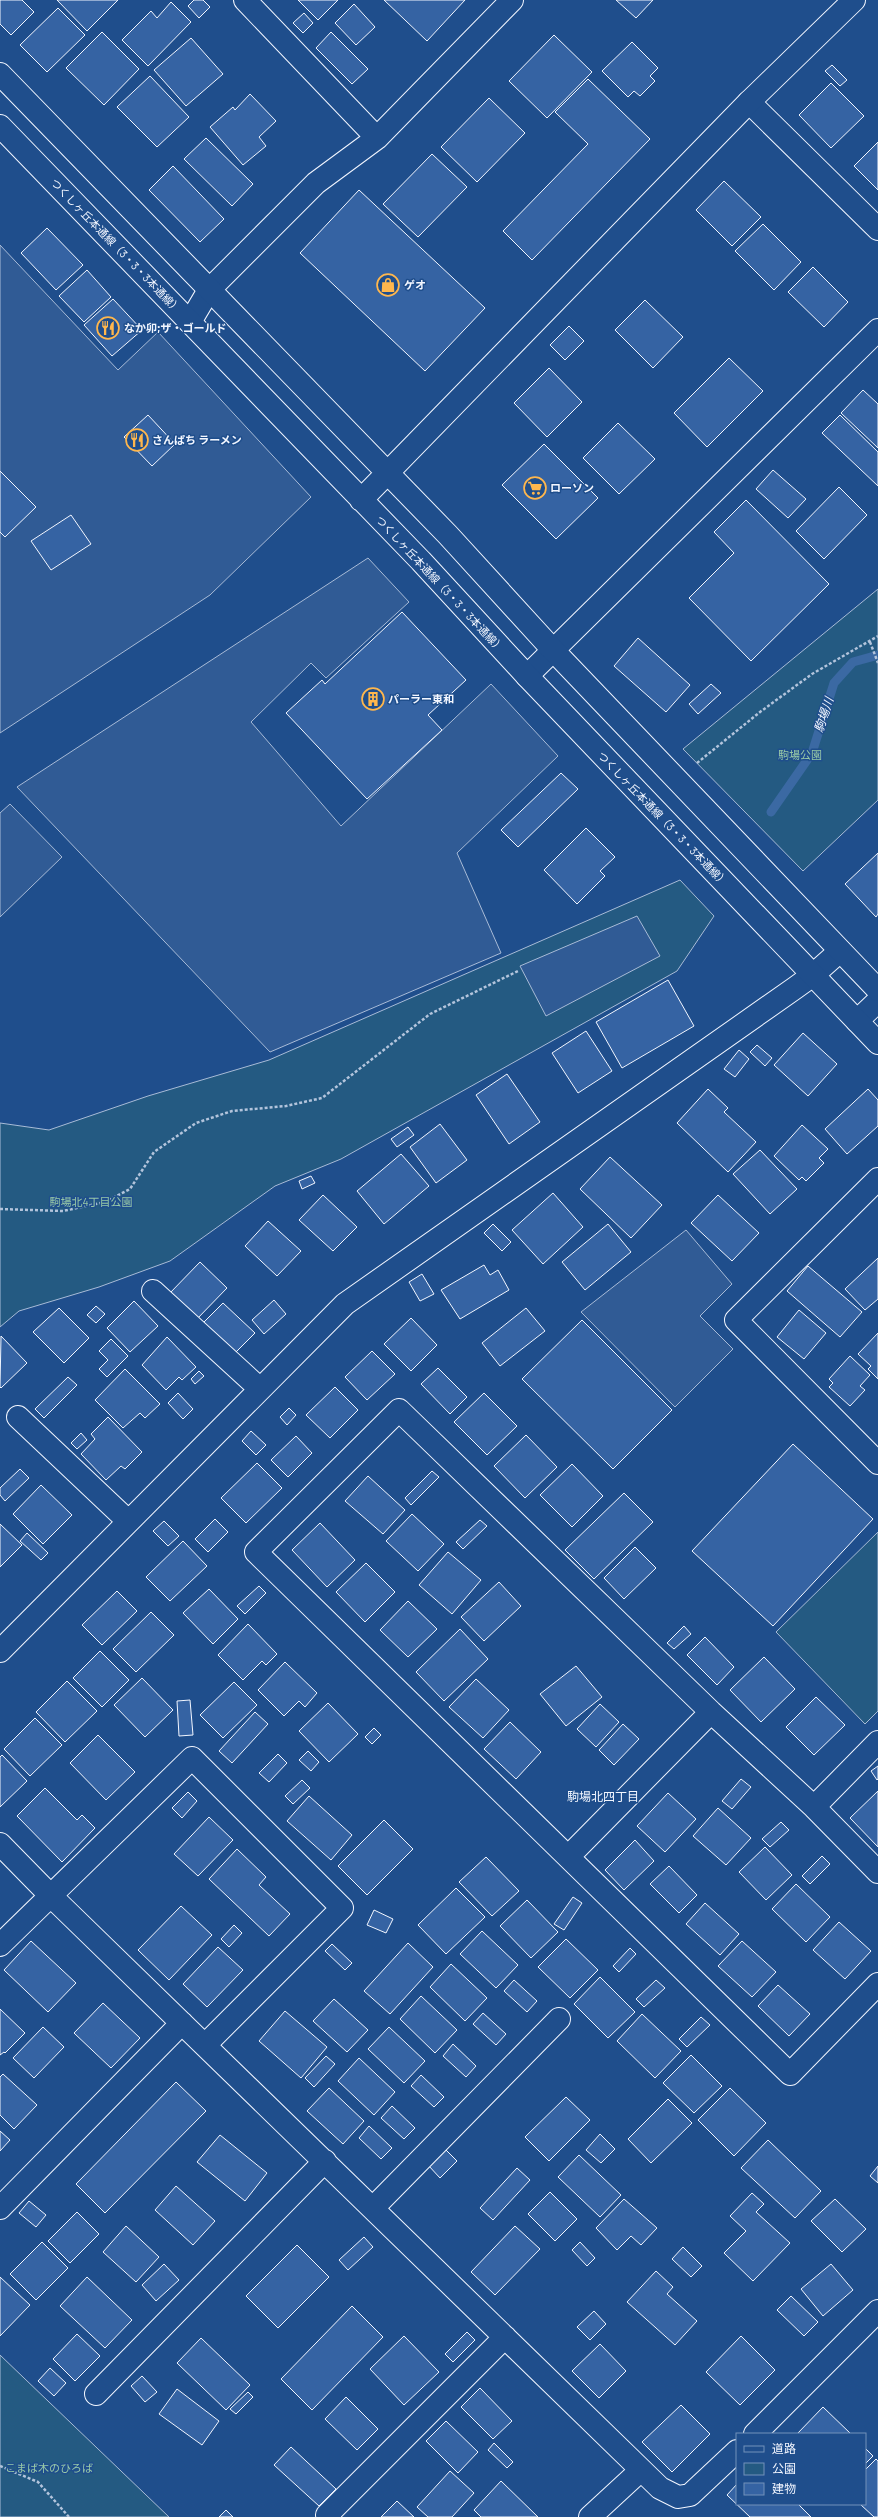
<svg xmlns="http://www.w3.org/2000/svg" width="878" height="2517" viewBox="0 0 878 2517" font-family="Barlow,'Noto Sans JP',sans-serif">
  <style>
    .green { fill: #245a82; stroke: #a8bbd7 }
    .parking { fill: #305b95; stroke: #a8bbd7 }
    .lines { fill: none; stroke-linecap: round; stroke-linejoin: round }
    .stream { stroke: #3b69a3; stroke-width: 9 }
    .building { fill: #3563a3; stroke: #f2f6ff }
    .street-casing { stroke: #f2f6ff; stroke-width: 24 }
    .secondary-casing { stroke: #f2f6ff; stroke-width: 24 }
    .path { stroke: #b3c4dc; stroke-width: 2.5; stroke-dasharray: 3 2; stroke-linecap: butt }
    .street { stroke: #1f4e8c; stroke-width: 22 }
    .secondary { stroke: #1f4e8c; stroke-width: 22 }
    .labels { text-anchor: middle; stroke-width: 3; stroke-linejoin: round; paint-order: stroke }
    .street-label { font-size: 11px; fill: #f2f6ff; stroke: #1f4e8c }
    .poi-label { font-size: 11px; font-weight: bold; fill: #f2f6ff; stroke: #1f4e8c; text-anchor: start }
    .park-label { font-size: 11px; fill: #97c8a6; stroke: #1f4e8c }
    .water-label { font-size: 12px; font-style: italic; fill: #f2f6ff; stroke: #1f4e8c }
    .neighbourhood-label { font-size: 12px; fill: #f2f6ff; stroke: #1f4e8c }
  </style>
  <rect width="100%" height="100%" fill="#1f4e8c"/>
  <path class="green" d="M878,589V800L803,871L683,749Z
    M680,880L714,916L677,971L341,1159L275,1186L170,1261L99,1287L19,1311L0,1327V1123L49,1130L148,1096L269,1060Z
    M878,1532V1711L865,1724L776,1632Z
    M0,2355L169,2517H0Z"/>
  <path class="parking" d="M0,245L118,370L158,332L311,497L210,595L0,733Z
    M368,558L409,602L326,678L311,663L251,722L341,826L491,684L558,756L457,853L501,953L270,1052L17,787Z
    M10,804L62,857L0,917V813Z
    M637,916L660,956L546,1016L520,966Z
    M686,1230L732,1284L700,1316L733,1349L675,1407L581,1312Z"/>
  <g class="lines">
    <path class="stream" d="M771,812L812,753L834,683L853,662L878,655"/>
  </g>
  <path class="building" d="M0,0H22L34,12L11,35L0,24Z
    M57,0H118L87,31Z
    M194,0H203L210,7L199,18L188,6Z
    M298,0H338L318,20Z
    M384,0H465L427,41Z
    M616,0H653L636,18Z
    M171,2L191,22L148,66L122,40L151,11L157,18Z
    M354,4L375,27L356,45L335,23Z
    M58,8L85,35L47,72L20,45Z
    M304,13L313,23L303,33L293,23Z
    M102,32L139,69L104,105L66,68Z
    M331,32L368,69L352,84L316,48Z
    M554,35L592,72L547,118L509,81Z
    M191,38L223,74L186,106L154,70Z
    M632,42L658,68L650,76L655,81L640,96L634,91L628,97L602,71Z
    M832,65L847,80L840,86L825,71Z
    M150,76L189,117L157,147L117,107Z
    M588,79L650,139L532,260L503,231L588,144L555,112Z
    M831,83L864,116L831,148L799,115Z
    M250,94L276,121L259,137L266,146L243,165L210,127L233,107L235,110Z
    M489,98L525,133L477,182L441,147Z
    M206,138L253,184L232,206L184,159Z
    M878,142V190L854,166Z
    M432,154L467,187L418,237L383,204Z
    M173,166L224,219L200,242L149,190Z
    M724,181L761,217L732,246L696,210Z
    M359,190L485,308L425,371L300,253Z
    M763,224L801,262L774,290L735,251Z
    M47,228L83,265L56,290L21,253Z
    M813,267L848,302L824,327L788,292Z
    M87,270L111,297L84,322L59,296Z
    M113,299L142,330L112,356L84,325Z
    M645,300L683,337L653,368L615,330Z
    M569,326L584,341L565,360L550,345Z
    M729,358L763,391L707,447L674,413Z
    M549,368L582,402L547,437L514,403Z
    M863,390L878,404V448L841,413Z
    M148,415L175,444L152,466L124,437Z
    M840,415L878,452V486L822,433Z
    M618,423L655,459L619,494L583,458Z
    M544,444L598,498L556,539L502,485Z
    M773,470L806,499L788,518L756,489Z
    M0,471L36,507L5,537L0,532Z
    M839,487L867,515L824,559L796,531Z
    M746,500L829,584L751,661L689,598L734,553L714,532Z
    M71,515L91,544L51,570L31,541Z
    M402,612L466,680L428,715L442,730L367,799L286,713L322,680L325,684Z
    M638,638L690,685L666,712L614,666Z
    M711,684L721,693L698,714L689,704Z
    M561,773L578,789L518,847L501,830Z
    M586,828L615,857L600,871L605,876L577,904L544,870Z
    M878,853V914L876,917L845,884Z
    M668,980L694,1026L622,1068L596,1022Z
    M586,1031L612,1071L578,1093L552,1053Z
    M803,1033L837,1064L808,1096L774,1065Z
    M757,1045L772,1058L765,1066L750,1052Z
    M739,1050L749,1059L735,1077L724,1069Z
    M507,1074L540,1122L509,1144L476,1095Z
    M708,1089L728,1108L724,1112L756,1142L728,1172L677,1123Z
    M868,1089L878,1100V1126L847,1154L825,1129Z
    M440,1124L467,1160L436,1183L410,1147Z
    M802,1125L828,1149L819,1158L824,1163L806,1181L802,1177L799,1180L774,1156Z
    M408,1127L414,1135L397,1147L391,1139Z
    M760,1150L797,1189L770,1214L733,1174Z
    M401,1154L429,1186L384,1224L357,1191Z
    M610,1157L662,1205L631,1238L580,1189Z
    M311,1176L315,1183L302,1189L299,1181Z
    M553,1193L583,1227L543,1264L512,1230Z
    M323,1195L357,1227L333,1251L299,1220Z
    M718,1195L759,1233L732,1261L691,1223Z
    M268,1221L301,1251L277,1276L245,1246Z
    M493,1224L511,1242L502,1251L484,1233Z
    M608,1224L631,1252L585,1290L562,1262Z
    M878,1258V1299L865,1310L845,1289Z
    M200,1262L227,1288L196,1320L169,1294Z
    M484,1265L490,1275L498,1270L509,1290L460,1319L441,1290Z
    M808,1266L862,1312L840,1337L787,1291Z
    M422,1274L434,1294L420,1301L409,1282Z
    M274,1300L286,1314L264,1334L252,1320Z
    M134,1301L158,1326L130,1352L107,1328Z
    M223,1303L255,1333L232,1356L200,1326Z
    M96,1306L105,1314L96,1323L87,1315Z
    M59,1308L89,1338L64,1363L33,1332Z
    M526,1308L545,1331L500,1366L482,1343Z
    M799,1310L826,1333L804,1359L777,1337Z
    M411,1318L437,1345L411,1371L384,1344Z
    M582,1320L672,1410L613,1469L522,1379Z
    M878,1333V1379L868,1369L871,1366L858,1354Z
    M1,1336L27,1363L1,1388L0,1387Z
    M167,1337L196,1367L182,1380L179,1377L166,1390L142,1365Z
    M111,1339L128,1356L107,1377L99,1369L108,1360L99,1351Z
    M372,1351L395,1374L367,1400L345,1377Z
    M850,1356L870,1375L860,1386L865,1390L850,1406L829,1387L833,1383L829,1379Z
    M438,1368L467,1397L450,1414L421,1384Z
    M125,1369L160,1404L145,1418L140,1413L123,1428L95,1400Z
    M199,1371L204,1376L195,1384L191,1379Z
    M68,1377L77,1385L44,1418L35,1409Z
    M335,1387L358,1410L330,1438L306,1415Z
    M178,1393L193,1409L183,1419L168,1403Z
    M484,1393L517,1426L487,1455L454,1422Z
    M289,1408L296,1415L287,1425L280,1417Z
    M108,1417L142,1452L125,1469L121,1466L106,1480L81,1454L95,1439L91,1434Z
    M251,1431L266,1445L256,1455L242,1441Z
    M81,1433L87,1440L77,1449L71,1443Z
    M526,1435L557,1467L525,1498L494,1466Z
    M296,1436L312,1453L288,1477L271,1460Z
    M793,1444L873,1519L773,1626L692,1551Z
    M257,1463L282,1488L246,1523L221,1498Z
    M572,1464L603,1496L572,1527L540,1495Z
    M20,1469L29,1478L5,1501L0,1495V1488Z
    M432,1471L439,1477L411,1505L405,1498Z
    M368,1476L405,1510L383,1534L345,1501Z
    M41,1485L72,1515L43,1544L13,1514Z
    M624,1493L653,1522L594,1579L565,1550Z
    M412,1514L444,1544L418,1571L386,1541Z
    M215,1519L228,1532L208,1552L195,1539Z
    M480,1520L487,1526L463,1549L456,1542Z
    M164,1521L179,1536L168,1546L153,1531Z
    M320,1523L355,1560L327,1587L292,1550Z
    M0,1524L22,1545L0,1567Z
    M27,1533L48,1553L41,1560L20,1541Z
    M183,1541L207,1566L170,1601L146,1577Z
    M635,1547L656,1568L624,1599L604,1578Z
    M448,1552L481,1580L452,1614L419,1585Z
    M366,1563L395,1592L365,1622L336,1592Z
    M499,1582L521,1606L484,1641L461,1617Z
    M259,1586L266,1593L245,1614L237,1606Z
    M209,1589L238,1619L213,1644L183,1613Z
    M117,1591L137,1611L102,1645L82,1625Z
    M408,1601L437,1629L408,1657L380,1630Z
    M151,1612L174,1635L136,1672L113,1649Z
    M248,1624L277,1654L266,1665L262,1661L243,1680L218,1655Z
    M684,1626L691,1634L674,1649L667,1643Z
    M460,1629L488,1659L444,1701L416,1672Z
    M705,1637L734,1667L717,1685L687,1655Z
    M100,1651L129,1680L102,1707L73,1678Z
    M764,1657L795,1689L761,1722L730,1690Z
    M285,1662L317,1693L305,1707L299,1701L284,1716L258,1690Z
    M576,1666L602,1697L566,1726L540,1694Z
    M142,1678L173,1710L145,1737L114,1705Z
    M476,1679L509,1710L483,1738L449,1707Z
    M67,1681L97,1711L65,1742L36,1712Z
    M234,1682L257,1705L223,1738L200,1715Z
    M816,1697L845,1725L814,1755L786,1727Z
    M190,1700L193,1735L179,1736L177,1701Z
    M328,1703L358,1734L329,1762L299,1731Z
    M600,1704L619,1722L596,1747L577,1729Z
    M255,1712L268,1724L232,1763L219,1751Z
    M35,1718L62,1745L30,1776L4,1749Z
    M510,1722L541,1752L516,1779L484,1749Z
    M623,1724L639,1739L614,1765L599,1750Z
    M374,1728L381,1735L372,1744L365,1737Z
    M98,1735L135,1772L106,1800L70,1763Z
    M308,1751L319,1762L311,1771L299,1760Z
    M278,1754L287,1763L269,1782L259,1773Z
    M2,1755L27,1781L0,1807V1757Z
    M878,1766V1779L877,1780L871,1771Z
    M741,1779L751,1787L732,1809L722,1801Z
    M302,1780L310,1788L293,1804L285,1796Z
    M45,1788L77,1820L82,1815L95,1828L62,1862L17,1816Z
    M878,1791V1847L850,1818Z
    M188,1792L197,1801L182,1818L172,1808Z
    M668,1793L696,1819L665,1852L637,1826Z
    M309,1796L352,1835L331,1860L287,1821Z
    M718,1808L751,1838L726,1865L693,1836Z
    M209,1817L233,1840L198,1876L174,1854Z
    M384,1820L413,1849L367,1895L338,1866Z
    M781,1822L789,1830L770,1847L762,1839Z
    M635,1840L654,1861L624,1890L605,1870Z
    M765,1847L792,1875L766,1900L739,1872Z
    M237,1849L266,1877L259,1885L290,1914L269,1936L209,1879Z
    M822,1856L830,1864L810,1884L802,1876Z
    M486,1857L519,1891L492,1916L459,1882Z
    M669,1866L697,1895L679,1913L650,1884Z
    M796,1884L830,1917L806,1942L772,1909Z
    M456,1888L485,1917L446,1954L418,1925Z
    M573,1897L582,1903L564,1930L554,1924Z
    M527,1900L558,1932L531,1958L500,1926Z
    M705,1903L739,1934L720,1955L686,1924Z
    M181,1906L212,1935L169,1980L138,1950Z
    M374,1910L393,1919L386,1933L367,1925Z
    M839,1922L871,1951L845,1979L813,1950Z
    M234,1925L242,1933L229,1947L221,1939Z
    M482,1931L518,1965L496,1988L460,1954Z
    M566,1939L598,1970L570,1998L538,1967Z
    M31,1941L76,1983L48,2012L4,1970Z
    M742,1941L776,1972L752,1997L718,1966Z
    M408,1943L433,1967L390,2014L364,1991Z
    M332,1944L352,1963L345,1970L325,1951Z
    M218,1947L243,1970L207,2007L183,1984Z
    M630,1948L636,1954L619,1972L613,1966Z
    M451,1964L487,1998L465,2021L430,1987Z
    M600,1977L635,2012L608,2038L574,2004Z
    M514,1980L537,2001L527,2012L504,1991Z
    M656,1980L665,1988L644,2007L636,1999Z
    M778,1985L810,2014L789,2036L758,2006Z
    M421,1996L457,2030L435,2053L400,2019Z
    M334,1999L368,2030L347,2052L313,2021Z
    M103,2003L140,2038L111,2068L74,2033Z
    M0,2009L25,2033L5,2053L4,2052L0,2055Z
    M285,2011L327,2047L301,2078L259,2041Z
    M483,2013L506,2034L496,2045L473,2024Z
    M642,2014L681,2051L655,2078L617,2041Z
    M701,2017L710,2025L687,2047L679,2039Z
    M43,2027L64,2047L34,2078L13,2058Z
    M389,2027L425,2061L404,2083L368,2049Z
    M453,2044L476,2066L466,2077L443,2056Z
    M691,2055L722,2086L694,2113L663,2083Z
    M326,2056L335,2064L314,2087L305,2078Z
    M359,2058L395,2092L374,2115L338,2081Z
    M3,2074L37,2105L14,2129L0,2115V2077Z
    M421,2075L444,2097L434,2107L411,2086Z
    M176,2082L206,2111L105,2213L76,2184Z
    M329,2088L364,2121L343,2144L307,2111Z
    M730,2088L766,2123L734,2156L698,2120Z
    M566,2097L590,2120L549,2161L525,2137Z
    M668,2099L692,2123L651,2163L628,2139Z
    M392,2106L415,2128L404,2139L381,2118Z
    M369,2126L392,2148L381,2159L359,2138Z
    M0,2131L10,2140L0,2151Z
    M600,2134L615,2149L601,2163L586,2150Z
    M220,2135L267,2173L245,2201L197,2162Z
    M768,2140L821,2191L795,2218L741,2168Z
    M445,2149L457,2161L440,2178L428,2165Z
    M579,2155L621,2195L600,2217L558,2177Z
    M878,2166V2183L870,2176Z
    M517,2168L530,2180L493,2220L480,2208Z
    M176,2186L215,2221L193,2245L155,2210Z
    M550,2192L577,2219L555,2241L528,2214Z
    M752,2193L764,2204L756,2212L790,2243L753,2281L724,2253L746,2231L730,2216Z
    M624,2199L657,2228L641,2245L631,2236L617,2250L596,2228Z
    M835,2199L866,2229L842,2252L811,2221Z
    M29,2201L46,2215L36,2227L19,2213Z
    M77,2212L99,2234L70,2263L48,2241Z
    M126,2226L159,2257L136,2282L103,2252Z
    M515,2226L540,2249L495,2295L471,2272Z
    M364,2237L373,2247L348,2270L339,2260Z
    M42,2242L68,2268L36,2300L10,2274Z
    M580,2242L595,2258L587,2266L572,2250Z
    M297,2245L329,2277L278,2328L246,2296Z
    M683,2247L702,2266L691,2277L672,2259Z
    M164,2264L179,2280L156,2301L142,2285Z
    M831,2264L853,2290L823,2316L801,2289Z
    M656,2271L673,2287L667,2294L697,2321L675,2345L627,2302Z
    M0,2277L30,2305L0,2336Z
    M87,2277L132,2320L105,2348L60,2306Z
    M791,2296L818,2322L804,2336L777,2310Z
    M352,2306L383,2337L312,2410L281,2379Z
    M594,2311L606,2324L590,2340L577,2327Z
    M467,2332L475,2340L453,2362L445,2354Z
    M77,2334L100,2356L75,2381L53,2359Z
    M404,2336L439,2372L404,2405L370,2369Z
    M741,2336L775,2370L740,2405L706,2372Z
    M201,2338L250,2385L226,2410L177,2363Z
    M600,2344L626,2371L599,2398L572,2371Z
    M50,2368L66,2383L54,2396L38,2381Z
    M142,2376L157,2392L145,2402L131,2386Z
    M480,2388L512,2421L493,2439L461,2407Z
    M177,2389L219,2421L202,2445L159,2414Z
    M248,2392L253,2397L236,2414L230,2409Z
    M346,2397L378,2429L357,2450L325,2419Z
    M681,2405L710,2434L672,2472L642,2442Z
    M823,2407L851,2434H797Z
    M446,2421L478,2452L458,2473L426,2441Z
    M494,2443L513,2462L507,2468L488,2450Z
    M291,2447L336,2489L319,2506L274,2465Z
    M865,2448L873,2456L865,2464Z
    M876,2459L878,2461V2517H874L860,2504H865V2470Z
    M450,2471L474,2493L452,2517H428L417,2507Z
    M501,2481L538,2517H481L474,2510Z
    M737,2484V2504H798L811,2517H750L727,2495Z
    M397,2501L414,2517H381Z
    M226,2510L233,2517H219Z"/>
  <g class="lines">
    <g class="street-casing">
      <path id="street" d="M245,0L377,138
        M749,102L878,229
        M190,322L209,290L316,183L377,138L512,0
        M527,676L878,330
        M857,1021L878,1001
        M878,1179L736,1320L878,1463
        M153,1291L259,1388
        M18,1417L128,1521
        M0,1651L345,1304L795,988L813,975L840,951
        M814,1807L878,1742
        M0,1844L50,1895L660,2488L678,2497L690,2495L737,2451
        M568,1857L711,1712
        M878,1872L814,1807L711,1712L399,1410L256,1552L790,2074L878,1984
        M0,1945L192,1758L342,1908L205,2045
        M0,2208L182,2023
        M373,2208L559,2019
        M96,2394L325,2161
        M755,2434L878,2311
        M330,2517L327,2515L505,2337
        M590,2517L641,2470"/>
    </g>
    <g class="secondary-casing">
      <path id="secondary" d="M0,74L448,535L553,650L878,990
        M0,126L421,561L527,676L878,1043
        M361,500L749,102L854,0"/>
    </g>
    <path class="path" d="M870,642L878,663
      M697,763L760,712L812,674L878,636
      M0,1209L63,1211L105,1202L130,1189L154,1152L196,1123L232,1111L286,1106L322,1098L430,1014L518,971
      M0,2466L38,2482L69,2517"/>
    <use href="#street" class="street"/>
    <use href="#secondary" class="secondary"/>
  </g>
  <defs>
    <g id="shop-ring" transform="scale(1.15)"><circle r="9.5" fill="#1f4e8c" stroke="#ffb74d" stroke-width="1.5"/><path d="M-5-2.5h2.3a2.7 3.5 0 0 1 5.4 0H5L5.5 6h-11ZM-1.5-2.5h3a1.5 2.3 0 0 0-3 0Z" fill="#ffb74d"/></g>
    <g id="restaurant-ring" transform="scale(1.15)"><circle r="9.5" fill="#1f4e8c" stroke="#ffb74d" stroke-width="1.5"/><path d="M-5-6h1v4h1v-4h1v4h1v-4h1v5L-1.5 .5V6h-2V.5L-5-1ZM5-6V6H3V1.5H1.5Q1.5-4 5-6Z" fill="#ffb74d"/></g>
    <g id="supermarket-ring" transform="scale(1.15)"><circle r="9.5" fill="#1f4e8c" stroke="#ffb74d" stroke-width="1.5"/><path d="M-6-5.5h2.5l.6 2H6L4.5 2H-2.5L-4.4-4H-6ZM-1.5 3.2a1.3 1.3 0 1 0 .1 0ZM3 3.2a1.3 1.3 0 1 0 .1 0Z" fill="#ffb74d"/></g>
    <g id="building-ring" transform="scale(1.15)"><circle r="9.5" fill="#1f4e8c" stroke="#ffb74d" stroke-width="1.5"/><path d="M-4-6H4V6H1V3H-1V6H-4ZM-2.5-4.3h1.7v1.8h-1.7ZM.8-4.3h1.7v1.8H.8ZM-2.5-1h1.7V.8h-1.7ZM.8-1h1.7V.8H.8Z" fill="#ffb74d"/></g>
  </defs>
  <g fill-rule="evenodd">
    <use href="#shop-ring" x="388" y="285"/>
    <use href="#restaurant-ring" x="108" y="328"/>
    <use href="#restaurant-ring" x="137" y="440"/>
    <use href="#supermarket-ring" x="535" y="488"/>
    <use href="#building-ring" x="373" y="699"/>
  </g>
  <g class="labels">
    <g class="street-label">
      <text transform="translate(116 246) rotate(46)" y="4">つくしヶ丘本通線（3・3・3本通線）</text>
      <text transform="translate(440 584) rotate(47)" y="4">つくしヶ丘本通線（3・3・3本通線）</text>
      <text transform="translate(663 819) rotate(46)" y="4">つくしヶ丘本通線（3・3・3本通線）</text>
    </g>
    <g class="poi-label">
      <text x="404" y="289">ゲオ</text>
      <text x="124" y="332">なか卯;ザ・ゴールド</text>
      <text x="152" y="444">さんぱち ラーメン</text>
      <text x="550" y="492">ローソン</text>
      <text x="388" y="703">パーラー東和</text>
    </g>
    <g class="park-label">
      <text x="800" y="759">駒場公園</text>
      <text x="91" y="1206">駒場北4丁目公園</text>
      <text x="49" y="2472">こまば木のひろば</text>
    </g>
    <g class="water-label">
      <text transform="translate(824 715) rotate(-72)" y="4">駒場川</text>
    </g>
    <g class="neighbourhood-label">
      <text x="603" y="1801">駒場北四丁目</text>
    </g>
  </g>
  <rect x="736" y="2433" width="130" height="72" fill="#1f4e8c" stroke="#7391ba"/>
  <rect x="744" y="2446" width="20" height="6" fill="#1f4e8c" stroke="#7391ba"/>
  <text x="772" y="2453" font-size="12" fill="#f2f6ff">道路</text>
  <rect x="744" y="2463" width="20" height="12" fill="#245a82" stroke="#7391ba"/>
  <text x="772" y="2473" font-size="12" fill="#f2f6ff">公園</text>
  <rect x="744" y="2483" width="20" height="12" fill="#3563a3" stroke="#7391ba"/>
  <text x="772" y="2493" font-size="12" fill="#f2f6ff">建物</text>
</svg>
